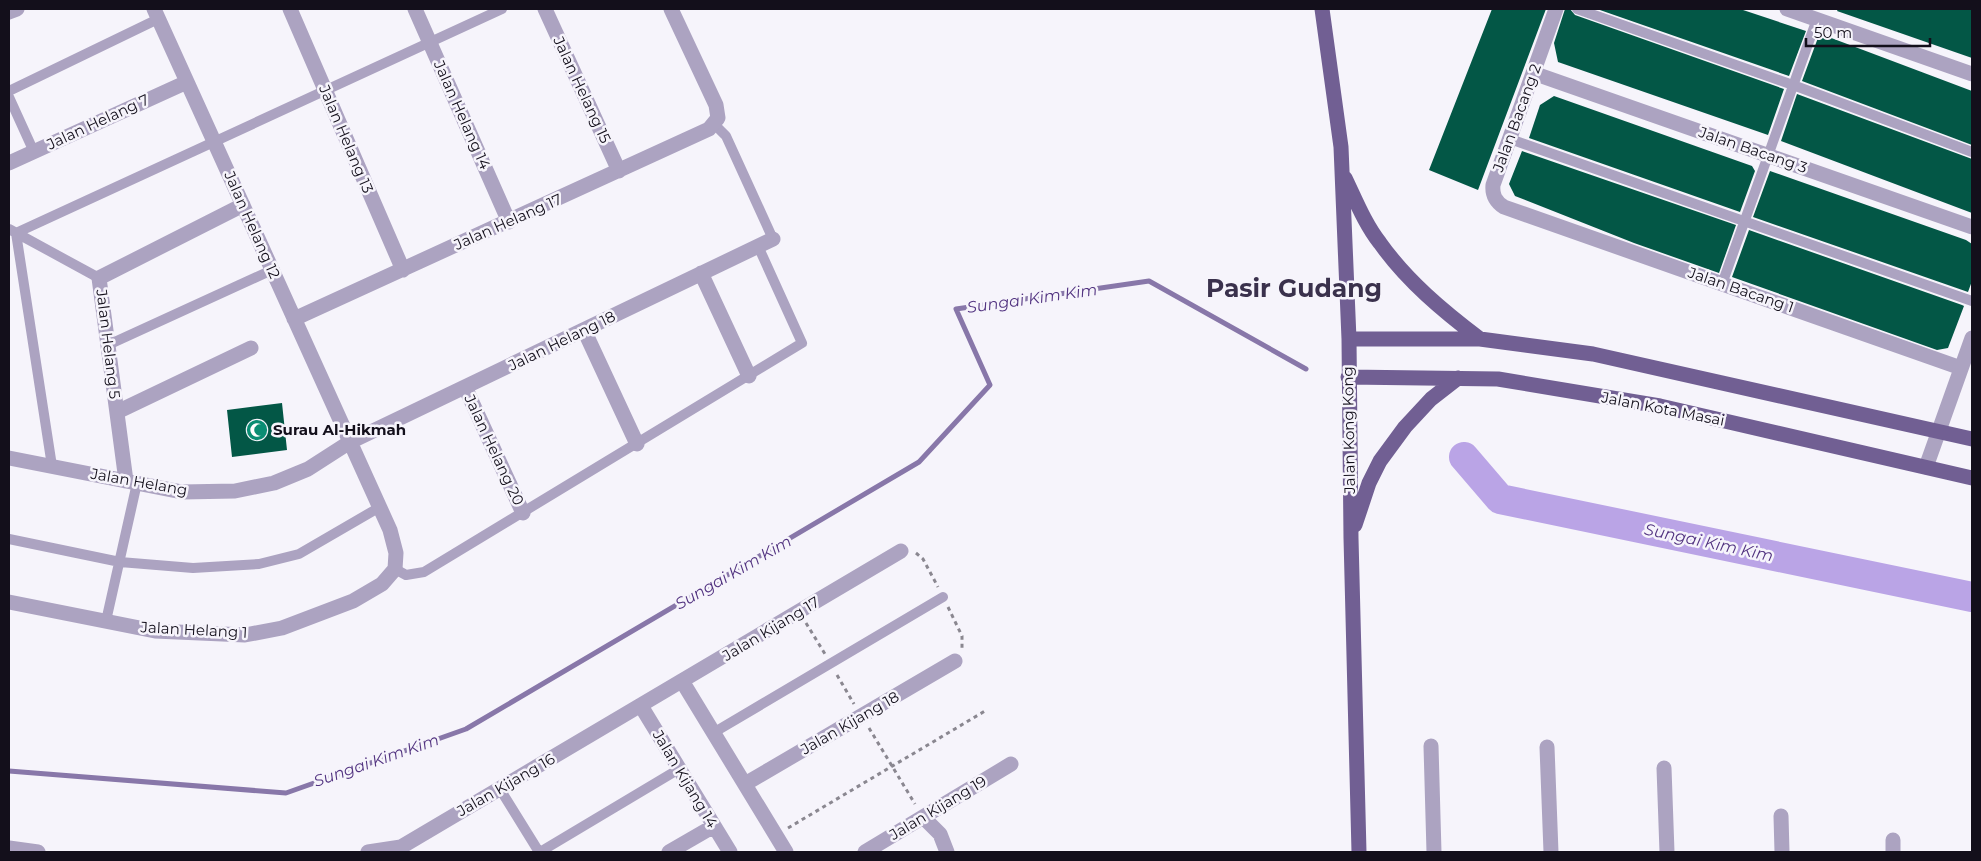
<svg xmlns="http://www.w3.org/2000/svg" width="1981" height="861" viewBox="0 0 1981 861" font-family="Montserrat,sans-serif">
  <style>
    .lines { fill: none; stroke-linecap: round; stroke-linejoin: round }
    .stream { stroke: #8877a9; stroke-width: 5 }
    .river { stroke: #baa4e6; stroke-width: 30 }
    .building { fill: #035746 }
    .path { stroke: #8a8790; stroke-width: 3; stroke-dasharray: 4 4; stroke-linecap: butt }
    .service { stroke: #aca3c1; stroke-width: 10 }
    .minor { stroke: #aca3c1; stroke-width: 15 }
    .primary { stroke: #715f93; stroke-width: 15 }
    .labels { text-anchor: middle; stroke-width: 5; stroke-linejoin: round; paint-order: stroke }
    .street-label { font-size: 15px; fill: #130f1b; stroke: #f6f4fb }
    .poi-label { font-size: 15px; font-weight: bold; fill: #130f1b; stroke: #f6f4fb; text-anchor: start }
    .water-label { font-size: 16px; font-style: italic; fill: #523380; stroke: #f6f4fb }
    .town-label { font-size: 25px; font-weight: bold; fill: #3a314c; stroke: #f6f4fb }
  </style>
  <rect width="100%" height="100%" fill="#f6f4fb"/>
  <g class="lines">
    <path class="stream" d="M9,771L286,793L466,729L919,462L990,385L956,309L1149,281L1306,369"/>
    <path class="river" d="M1464,457L1500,499L1972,597"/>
  </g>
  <path class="building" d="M1492,9H1546L1478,190L1429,170Z
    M1565,9H1570L1575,15L1784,89L1768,135L1558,62L1554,43Z
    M1597,9H1740L1806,31L1789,76Z
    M1838,9H1972V58L1837,11Z
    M1819,35L1824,37L1826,36L1972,91V145L1802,81Z
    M1797,94L1972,159V213L1781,141Z
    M1554,96L1752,166L1755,171L1740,212L1529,138L1540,105Z
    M1522,151L1736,225L1719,273L1634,243L1515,196L1509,184Z
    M1770,171L1966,240L1972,244V281L1968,292L1753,217Z
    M1749,230L1962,305L1964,306L1948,348L1937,350L1732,277Z
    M282,403L287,450L232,457L227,410Z"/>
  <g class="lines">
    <path class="path" d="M916,553L923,559L938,587
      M948,607L962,636V649
      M806,623L825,654
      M837,675L854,704
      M869,728L915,804
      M788,828L985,711"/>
    <path class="service" d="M1577,9L1793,85L1972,152
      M9,91L158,19
      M9,97L34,152
      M714,124L726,136L773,239
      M1510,139L1972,301
      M9,229L99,278
      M1722,284L1817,19
      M108,345L272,270
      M52,466L16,233L502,9
      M9,539L120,562L193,568L259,564L299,554L380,507
      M395,569L406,575L424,572L802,343L758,246
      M106,621L137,483
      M713,733L943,597
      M500,789L539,852
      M540,852L679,769"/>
    <path class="minor" d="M290,9L403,270
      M415,9L509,222
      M545,9L619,171
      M1556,9L1493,185C1492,195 1495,201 1504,207L1961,368
      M1787,9L1972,74
      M9,12L17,9
      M1533,73L1972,227
      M9,163L187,82
      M701,273L749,376
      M294,319L709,129L718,118L716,105L671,9
      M584,330L637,444
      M465,387L523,513
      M117,412L251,348
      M9,458L182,492L235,491L274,483L308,469L350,442L773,239
      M1926,467L1972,338
      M126,481L99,278L243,205
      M9,602L155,631L245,635L282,628L353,601L382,584L395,569L396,553L390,530L154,9
      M682,681L786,852
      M641,706L730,852
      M1431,746L1434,852
      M1547,747L1551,852
      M1664,768L1667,852
      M745,784L955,661
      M1781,816L1782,852
      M923,817L940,834L947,852
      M1893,840V852
      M9,848L38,852
      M368,852L401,847L901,551
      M669,852L714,826
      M865,852L1011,764"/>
    <path class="primary" d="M1322,9L1341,147L1349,339L1351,538L1359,852
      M1345,178C1356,201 1365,224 1380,243C1407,281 1443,311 1480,339
      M1349,339H1480L1593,354L1972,439
      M1348,377L1498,379L1660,406L1972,478
      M1355,525L1369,483L1380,461L1405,427L1431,399L1458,378"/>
  </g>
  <defs>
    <g id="mosque-disc" transform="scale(1.125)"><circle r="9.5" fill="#0a8d73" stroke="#f6f4fb"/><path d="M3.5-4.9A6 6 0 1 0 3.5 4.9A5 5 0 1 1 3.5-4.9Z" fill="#fff"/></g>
  </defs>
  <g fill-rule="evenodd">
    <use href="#mosque-disc" x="257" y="430"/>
  </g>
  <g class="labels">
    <g class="street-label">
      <text transform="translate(582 90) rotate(65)" y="5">Jalan Helang 15</text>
      <text transform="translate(462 115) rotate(66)" y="5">Jalan Helang 14</text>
      <text transform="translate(1517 118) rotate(-70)" y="5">Jalan Bacang 2</text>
      <text transform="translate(98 122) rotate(-25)" y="5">Jalan Helang 7</text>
      <text transform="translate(346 139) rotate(67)" y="5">Jalan Helang 13</text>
      <text transform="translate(1753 150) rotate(19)" y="5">Jalan Bacang 3</text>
      <text transform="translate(508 222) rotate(-24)" y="5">Jalan Helang 17</text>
      <text transform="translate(252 225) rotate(66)" y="5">Jalan Helang 12</text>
      <text transform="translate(1741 290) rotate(19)" y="5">Jalan Bacang 1</text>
      <text transform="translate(562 341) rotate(-26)" y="5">Jalan Helang 18</text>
      <text transform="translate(108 344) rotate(83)" y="5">Jalan Helang 5</text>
      <text transform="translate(1663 409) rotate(11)" y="5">Jalan Kota Masai</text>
      <text transform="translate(1349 430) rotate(-91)" y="5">Jalan Kong Kong</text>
      <text transform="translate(494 450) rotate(65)" y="5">Jalan Helang 20</text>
      <text transform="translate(139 482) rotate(10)" y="5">Jalan Helang</text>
      <text transform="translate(771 629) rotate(-31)" y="5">Jalan Kijang 17</text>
      <text transform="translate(194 630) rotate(3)" y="5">Jalan Helang 1</text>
      <text transform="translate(850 723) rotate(-30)" y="5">Jalan Kijang 18</text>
      <text transform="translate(685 779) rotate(59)" y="5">Jalan Kijang 14</text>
      <text transform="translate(506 785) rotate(-30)" y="5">Jalan Kijang 16</text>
      <text transform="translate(938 808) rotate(-31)" y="5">Jalan Kijang 19</text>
    </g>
    <g class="poi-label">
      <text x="273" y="435">Surau Al-Hikmah</text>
    </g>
    <g class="water-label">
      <text transform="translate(1032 298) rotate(-8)" y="6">Sungai Kim Kim</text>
      <text transform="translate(1709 542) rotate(12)" y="6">Sungai Kim Kim</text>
      <text transform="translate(733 572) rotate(-30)" y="6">Sungai Kim Kim</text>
      <text transform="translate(376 760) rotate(-19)" y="6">Sungai Kim Kim</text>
    </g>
    <g class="town-label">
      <text x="1294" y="297">Pasir Gudang</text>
    </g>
  </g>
  <rect width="1981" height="861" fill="none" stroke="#130f1b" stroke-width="20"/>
  <path d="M1806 38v8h124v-8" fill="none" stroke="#130f1b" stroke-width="2.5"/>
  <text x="1814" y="38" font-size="15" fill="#130f1b" stroke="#f6f4fb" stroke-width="4" paint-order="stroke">50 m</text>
</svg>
